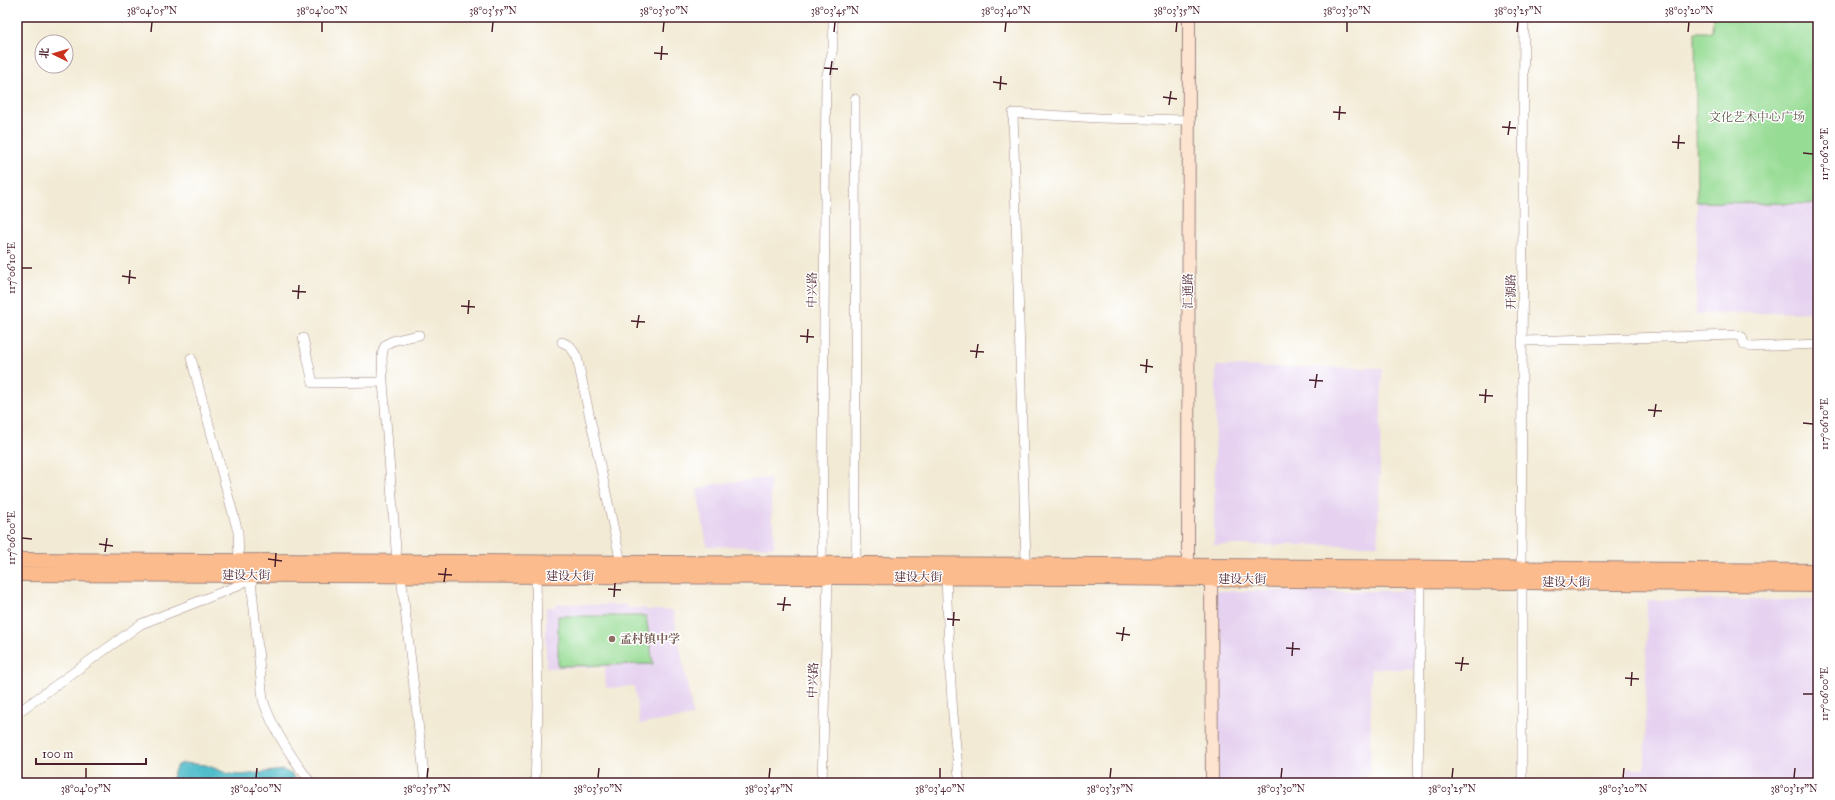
<svg xmlns="http://www.w3.org/2000/svg" width="1835" height="800" viewBox="0 0 1835 800" font-family="'IM FELL Great Primer','Noto Serif SC',serif">
  <style>
    .built { fill: #e6d2f0 }
    .green { fill: #97dc94; stroke: #707e60 }
    .water { fill: #51bdcb; stroke: #4e6e7b }
    .lines { fill: none; stroke-linecap: round; stroke-linejoin: round }
    .street-casing { stroke: #9e8480; stroke-width: 10 }
    .secondary-casing { stroke: #9e8480; stroke-width: 14 }
    .primary-casing { stroke: #9e8480; stroke-width: 16 }
    .street { stroke: #fff; stroke-width: 9 }
    .secondary { stroke: #fde4d1; stroke-width: 12 }
    .primary { stroke: #fbbb8d; stroke-width: 14 }
    .ticks { fill: none; stroke: #4a1f2b; stroke-width: 1.5 }
    .education-dot { fill: #8d6e63; stroke: #fff; stroke-width: 1.5 }
    .labels { text-anchor: middle; stroke-width: 3; stroke-linejoin: round; paint-order: stroke }
    .park-label { font-size: 12px; fill: #61584a; stroke: #fff }
    .street-label { font-size: 12px; fill: #4a1f2b; stroke: #fff }
    .education-label { font-size: 12px; font-weight: bold; fill: #785e54; stroke: #fff; text-anchor: start }
    .neatline { fill: none; stroke: #4a1f2b; stroke-width: 1.5 }
    .ticks-label { font-size: 10px; text-anchor: middle; fill: #4a1f2b }
  </style>
  <rect width="100%" height="100%" fill="#fff"/>
  <filter id="ink" filterUnits="userSpaceOnUse"><feTurbulence type="fractalNoise" baseFrequency=".025" numOctaves="2"/><feDisplacementMap in="SourceGraphic" scale="8" xChannelSelector="R" yChannelSelector="G"/><feConvolveMatrix kernelMatrix="1 2 1 2 8 2 1 2 1" color-interpolation-filters="sRGB"/></filter>
  <filter id="wash" filterUnits="userSpaceOnUse"><feTurbulence type="fractalNoise" baseFrequency=".012" numOctaves="4" result="noise"/><feDisplacementMap in="SourceGraphic" scale="16" xChannelSelector="R" yChannelSelector="G"/><feGaussianBlur stdDeviation="0.9" result="paint"/><feColorMatrix in="noise" values="0 0 0 0 0 0 0 0 0 0 0 0 0 0 0 0 0 1.4 0 .05"/><feComposite in="paint" operator="in"/></filter>
  <g filter="url(#wash)">
    <rect width="100%" height="100%" fill="#f2ead4"/>
    <path class="built" d="M1697,202L1818,204V312L1696,314Z
      M1216,366L1382,368L1378,545H1214Z
      M770,478L772,523H774V547L707,546L697,490L714,484Z
      M1216,591H1418V670L1371,668L1370,773H1367V783H1218Z
      M1647,600H1818V783H1627V768H1645Z
      M557,604L627,605V608H646V610H673L693,716L640,724L634,686L606,688L605,667L546,668V607H556Z"/>
    <path class="green" d="M1713,17H1818V204L1697,202L1695,32H1712Z
      M558,616H646L653,664L558,666Z"/>
    <path class="water" d="M184,763L206,765L229,774L242,775L283,770L293,775L297,783H172V777L177,765Z"/>
  </g>
  <g filter="url(#ink)">
    <g class="lines">
      <g class="street-casing">
        <path id="street" d="M855,99L856,563
          M303,338L313,383L383,382L397,562
          M1522,341L1737,335L1742,337L1744,344L1751,347L1818,344
          M562,342L570,346L577,357L621,563
          M191,358L238,532L239,561
          M383,382C381,340 379,343 419,335
          M822,563L826,79L833,48V17
          M1026,564C1023,414 1016,263 1013,113L1099,118L1189,120
          M1521,568L1524,17
          M401,575L425,783
          M946,577C949,646 951,715 960,783
          M251,579L263,700C273,730 292,758 311,783
          M1522,581V783
          M17,713L141,624L230,589L255,577
          M535,783L538,707L536,576
          M822,783L828,577
          M1418,783L1421,581"/>
      </g>
      <g class="secondary-casing">
        <path id="secondary" d="M1188,565L1189,17
          M1211,579L1212,783"/>
      </g>
      <g class="primary-casing">
        <path id="primary" d="M17,560L1095,565L1818,571
          M17,574L1095,578L1818,585"/>
      </g>
      <use href="#street" class="street"/>
      <use href="#secondary" class="secondary"/>
      <use href="#primary" class="primary"/>
    </g>
  </g>
  <path class="ticks" d="M151,32L152,22M322,32V22M492,32L493,22M663,32L664,22M834,32L835,22M1005,32L1006,22M1176,32L1177,22M1347,32V22M1517,32L1518,22M1688,32L1689,22M654,53L668,54M661,60L662,46M824,68L838,69M830,75L832,61M993,82L1007,84M1000,90L1001,76M1163,97L1177,99M1169,105L1171,91M1333,112L1346,113M1339,120L1340,106M1502,127L1516,128M1508,135L1510,121M1672,142L1685,143M1678,149L1679,135M1803,153L1813,154M22,268H32M122,276L136,278M129,284L130,270M292,291L306,292M298,299L299,285M461,306L475,307M468,314L469,300M631,321L645,322M637,328L639,315M800,336L814,337M807,343L808,329M970,351L984,352M976,358L978,344M1140,365L1153,367M1146,373L1147,359M1309,380L1323,381M1315,388L1317,374M1479,395L1493,396M1485,403L1486,389M1648,410L1662,411M1654,417L1656,404M1803,423L1813,424M22,538L32,539M99,544L113,546M105,552L107,538M268,559L282,561M275,567L276,553M438,574L452,575M444,582L446,568M608,589L621,590M614,597L615,583M777,604L791,605M783,611L785,597M947,619L960,620M953,626L954,612M1116,633L1130,635M1122,641L1124,627M1286,648L1300,649M1292,656L1293,642M1455,663L1469,664M1461,671L1463,657M1625,678L1639,679M1631,686L1632,672M1803,694H1813M86,778V768M256,778L257,768M427,778L428,768M598,778L599,768M769,778L770,768M940,778V768M1110,778L1111,768M1281,778L1282,768M1452,778L1453,768M1623,778L1624,768M1794,778L1795,768"/>
  <circle class="education-dot" cx="612" cy="639" r="4"/>
  <g class="labels">
    <g class="park-label">
      <text x="1757" y="121">文化艺术中心广场</text>
    </g>
    <g class="street-label">
      <text transform="translate(812 290) rotate(-89)" y="4">中兴路</text>
      <text transform="translate(1188 291) rotate(-90)" y="4">汇通路</text>
      <text transform="translate(1511 292) rotate(-90)" y="4">开源路</text>
      <text x="246" y="579">建设大街</text>
      <text x="570" y="580">建设大街</text>
      <text x="918" y="581">建设大街</text>
      <text x="1242" y="583">建设大街</text>
      <text x="1566" y="586">建设大街</text>
      <text transform="translate(813 680) rotate(-88)" y="4">中兴路</text>
    </g>
    <g class="education-label">
      <text x="620" y="643">孟村镇中学</text>
    </g>
  </g>
  <rect width="1835" height="800" fill="none" stroke="#fff" stroke-width="44"/>
  <g transform="translate(54 54) rotate(275)"><circle r="19" fill="#ffffff" stroke="#b7a5aa"/>
  <path d="M0-3L7 15L0 10L-7 15Z" fill="#c8321e"/>
  <text y="-6" font-size="11" font-weight="bold" text-anchor="middle" fill="#4a1f2b">北</text>
  </g>
  <path d="M36 758v6h110v-6" fill="none" stroke="#4a1f2b" stroke-width="2"/>
  <text x="42" y="758" font-size="12" fill="#4a1f2b" stroke="#ffffff" stroke-width="3" paint-order="stroke">100 m</text>
  <rect x="22" y="22" width="1791" height="756" class="neatline"/>
  <g class="ticks-label">
    <text x="152" y="14">38°04'05"N</text>
    <text x="322" y="14">38°04'00"N</text>
    <text x="493" y="14">38°03'55"N</text>
    <text x="664" y="14">38°03'50"N</text>
    <text x="835" y="14">38°03'45"N</text>
    <text x="1006" y="14">38°03'40"N</text>
    <text x="1177" y="14">38°03'35"N</text>
    <text x="1347" y="14">38°03'30"N</text>
    <text x="1518" y="14">38°03'25"N</text>
    <text x="1689" y="14">38°03'20"N</text>
    <text transform="translate(1824 154) rotate(-90)" y="4">117°06'20"E</text>
    <text transform="translate(11 268) rotate(-90)" y="4">117°06'10"E</text>
    <text transform="translate(1824 424) rotate(-90)" y="4">117°06'10"E</text>
    <text transform="translate(11 538) rotate(-90)" y="4">117°06'00"E</text>
    <text transform="translate(1824 694) rotate(-90)" y="4">117°06'00"E</text>
    <text x="86" y="792">38°04'05"N</text>
    <text x="256" y="792">38°04'00"N</text>
    <text x="427" y="792">38°03'55"N</text>
    <text x="598" y="792">38°03'50"N</text>
    <text x="769" y="792">38°03'45"N</text>
    <text x="940" y="792">38°03'40"N</text>
    <text x="1110" y="792">38°03'35"N</text>
    <text x="1281" y="792">38°03'30"N</text>
    <text x="1452" y="792">38°03'25"N</text>
    <text x="1623" y="792">38°03'20"N</text>
    <text x="1794" y="792">38°03'15"N</text>
  </g>
</svg>
